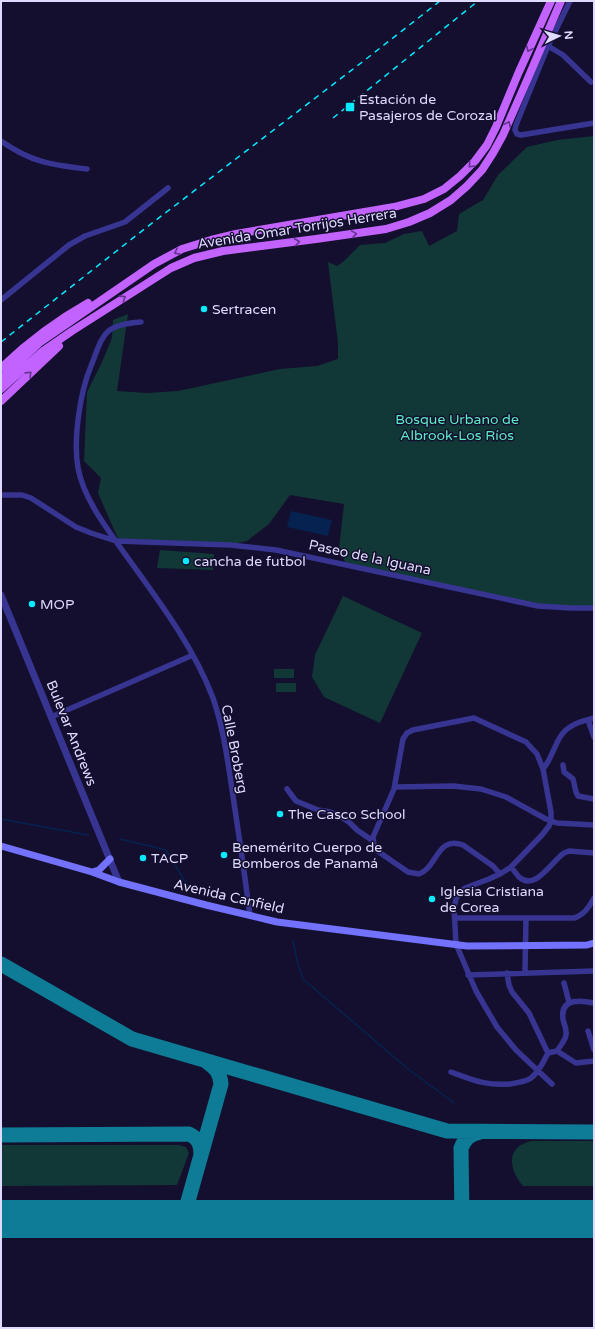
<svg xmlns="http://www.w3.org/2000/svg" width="595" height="1329" viewBox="0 0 595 1329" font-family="'Varela Round',sans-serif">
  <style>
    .green { fill: #113836 }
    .water { fill: #052250 }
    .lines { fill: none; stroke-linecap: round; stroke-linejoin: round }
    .stream { stroke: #052250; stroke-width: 1.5 }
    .taxiway { stroke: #0e7c96; stroke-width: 15 }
    .runway { stroke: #0e7c96; stroke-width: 38 }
    .minor { stroke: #373591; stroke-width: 5.5 }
    .tertiary { stroke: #373591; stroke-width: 7 }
    .secondary { stroke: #7372ff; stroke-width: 7 }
    .primary { stroke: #c262ff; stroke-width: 8 }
    .rail { stroke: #07eaff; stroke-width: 1.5; stroke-dasharray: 6 5; stroke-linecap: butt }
    .oneway { stroke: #62348c }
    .poi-dot { fill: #07eaff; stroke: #140f2e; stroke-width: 1.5 }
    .labels { text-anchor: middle; stroke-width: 3; stroke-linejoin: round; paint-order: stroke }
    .poi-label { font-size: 14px; fill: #dfdbff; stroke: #140f2e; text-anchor: start }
    .street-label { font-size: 14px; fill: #dfdbff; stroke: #140f2e }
    .park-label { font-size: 14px; fill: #5aecc5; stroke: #140f2e }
  </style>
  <rect width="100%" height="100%" fill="#140f2e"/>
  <path class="green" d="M594,136V607L541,605L346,564L339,549L344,504L290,495L269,524L247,541L229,545L186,546L119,541L98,493L101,478L84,461L87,392L102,362L112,338L113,320L128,314L117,391L147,393L178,391L280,369L317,366L338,359V343L328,262L337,266L344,261L360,245L385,243L404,234L422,231L429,246L457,231L459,214L483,200L498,175L527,147L557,140Z
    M160,550L214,554L213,570L157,568Z
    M343,596L422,633L380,723L324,697L312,677L315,655Z
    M274,669H294V678H274Z
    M276,683H296V692H276Z
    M531,1141H594V1186H523C515,1177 506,1159 517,1148C521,1144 527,1142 531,1141Z
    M1,1145H179L186,1147L189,1153L177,1185L1,1186Z"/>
  <path class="water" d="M291,511L332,520L328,536L287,527Z"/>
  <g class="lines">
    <path class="stream" d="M1,819L88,835
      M120,839L166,850L189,888L199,889
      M293,941L298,965L303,979L408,1069L454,1103"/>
    <path class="taxiway" d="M1,964L132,1039L447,1131L594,1132
      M1,1135L189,1134C198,1138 201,1144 201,1154
      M183,1219L221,1084C220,1073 216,1068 207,1062
      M462,1219L461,1148C465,1139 469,1134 480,1132"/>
    <path class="runway" d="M1,1219H594"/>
    <path class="minor" d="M570,1L548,46L516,125L515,130L517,134L521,135L594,123
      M548,46L563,55L591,82
      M1,141C31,162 51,165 87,169
      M1,300L69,245L85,236L125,222L168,188
      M141,322C103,325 104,333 91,366C80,392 73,440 78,468C84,501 111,534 130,561C161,604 194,648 213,698C224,730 228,763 233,796C239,836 245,876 250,916
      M1,495H22L31,498L76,527L91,533L116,541L230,545L276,550L538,606L571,608H594
      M51,717L193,655
      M588,720L594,737
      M563,765L564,772L573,779L576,792L578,796L594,799
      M543,769C554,757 555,736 570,727C577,722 586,720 594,718
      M395,787L453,786L481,789L506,797L546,819L557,823L594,825
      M287,789L296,801L318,810L330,812L340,816L350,823L357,830L373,841
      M511,867C514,870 516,874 519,877C535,892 552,861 564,853L569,851L594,853
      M500,874L493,866L463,845C437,835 437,868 419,874L408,872L376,850L374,845L373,837L394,789L403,739L407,733L413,730L474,718L526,742L537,754L543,769L551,812V821L549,826L542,835L511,867L500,874L489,879L465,888L459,893L456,899L454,908L456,944L476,991L497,1027L516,1050L552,1084
      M456,918H574C584,915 589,907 594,898
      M525,972L526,918
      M507,973L509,985L512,992L529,1013L548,1053
      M468,975L594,971
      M564,983L569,1002
      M588,1031L594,1050
      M557,1051L576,1063L594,1061
      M451,1072C473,1080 486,1086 510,1084C517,1083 525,1082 531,1078C539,1072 544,1061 548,1053L557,1051C560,1046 565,1041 566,1035C567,1029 564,1025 563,1019C560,998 580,1000 594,1003"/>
    <path class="tertiary" d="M1,595L119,882"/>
    <path class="secondary" d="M1,846L92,872L119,882L206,905L277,922L467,946L587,945L594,943
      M92,872L99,870L110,859"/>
    <path class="primary" d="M1,368C27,343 56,321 88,303
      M1,379L39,343L154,264L182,249L211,240L236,234L394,207L424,199L444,189L460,176L475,161L487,145L496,127L518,74L551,1
      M1,389L43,351L72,331L171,268L194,258L223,251L316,239L386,229L409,222L430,213L451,200L467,186L482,170L493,153L503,135L528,78L561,1
      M1,401L59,346"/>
    <path class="rail" d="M333,118L478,1
      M1,342L147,227L361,63L440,1"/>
  </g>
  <defs><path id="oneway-chevron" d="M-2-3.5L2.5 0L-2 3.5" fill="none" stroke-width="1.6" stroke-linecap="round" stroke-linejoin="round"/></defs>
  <g class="oneway">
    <use href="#oneway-chevron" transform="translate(529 49) rotate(114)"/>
    <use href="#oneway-chevron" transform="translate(508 124) rotate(-66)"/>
    <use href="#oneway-chevron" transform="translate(471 165) rotate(133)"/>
    <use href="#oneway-chevron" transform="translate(354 234) rotate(-9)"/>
    <use href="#oneway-chevron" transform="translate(297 242) rotate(-7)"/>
    <use href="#oneway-chevron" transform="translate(177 252) rotate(153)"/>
    <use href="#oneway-chevron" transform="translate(123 298) rotate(-33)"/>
    <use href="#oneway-chevron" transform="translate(29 374) rotate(-44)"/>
  </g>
  <g class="poi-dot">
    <rect x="345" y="102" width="10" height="10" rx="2"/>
    <circle cx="204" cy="309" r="4"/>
    <circle cx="186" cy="561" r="4"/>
    <circle cx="32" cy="604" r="4"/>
    <circle cx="280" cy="814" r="4"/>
    <circle cx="224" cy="855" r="4"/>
    <circle cx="143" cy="858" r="4"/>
    <circle cx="432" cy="899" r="4"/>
  </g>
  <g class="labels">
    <g class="poi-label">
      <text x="359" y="104">Estación de<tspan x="359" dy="16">Pasajeros de Corozal</tspan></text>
      <text x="212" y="314">Sertracen</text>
      <text x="194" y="566">cancha de futbol</text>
      <text x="40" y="609">MOP</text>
      <text x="288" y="819">The Casco School</text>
      <text x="232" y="852">Benemérito Cuerpo de<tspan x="232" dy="16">Bomberos de Panamá</tspan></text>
      <text x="151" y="863">TACP</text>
      <text x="440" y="896">Iglesia Cristiana<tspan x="440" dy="16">de Corea</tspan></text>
    </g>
    <g class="street-label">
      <text transform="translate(297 228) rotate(-9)" y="5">Avenida Omar Torrijos Herrera</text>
      <text transform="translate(370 557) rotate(12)" y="5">Paseo de la Iguana</text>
      <text transform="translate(72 733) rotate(68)" y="5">Bulevar Andrews</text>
      <text transform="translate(235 749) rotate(79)" y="5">Calle Broberg</text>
      <text transform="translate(229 896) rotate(13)" y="5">Avenida Canfield</text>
    </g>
    <g class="park-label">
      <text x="457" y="424">Bosque Urbano de<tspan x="457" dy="16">Albrook-Los Ríos</tspan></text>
    </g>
  </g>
  <rect width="595" height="1329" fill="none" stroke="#dfdbff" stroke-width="4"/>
  <g transform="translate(559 36) rotate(85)" stroke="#140f2e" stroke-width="3" paint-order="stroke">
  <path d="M0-3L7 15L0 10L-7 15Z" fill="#dfdbff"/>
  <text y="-6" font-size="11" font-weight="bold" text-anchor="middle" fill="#dfdbff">N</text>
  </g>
</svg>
